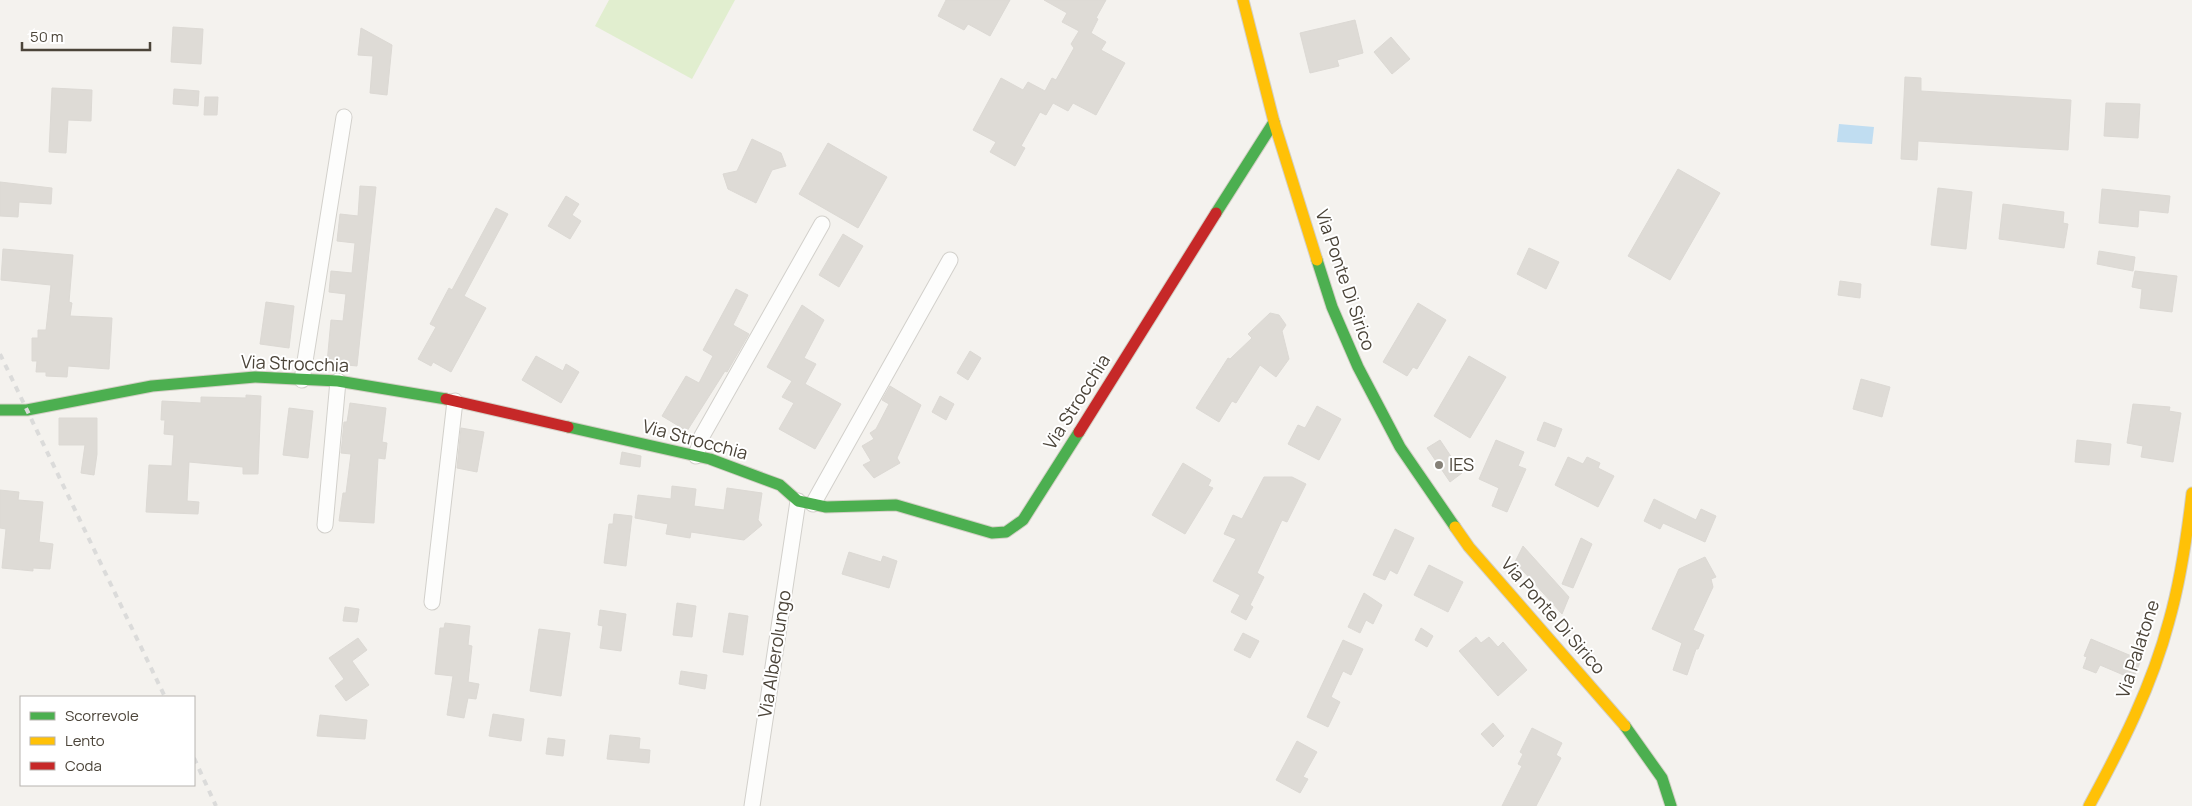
<svg xmlns="http://www.w3.org/2000/svg" width="2192" height="806" viewBox="0 0 2192 806" font-family="Manrope,sans-serif">
  <style>
    .green { fill: #e1eecf }
    .water { fill: #c0ddf1 }
    .building { fill: #dedbd6; stroke: #dcd9d4 }
    .lines { fill: none; stroke-linecap: round; stroke-linejoin: round }
    .street-casing { stroke: #d2d0cb; stroke-width: 17 }
    .fast-casing { stroke: #d3cfc5; stroke-width: 13 }
    .slow-casing { stroke: #d3cfc5; stroke-width: 13 }
    .jam-casing { stroke: #d3cfc5; stroke-width: 13 }
    .street { stroke: #fdfdfc; stroke-width: 15 }
    .fast { stroke: #4caf50; stroke-width: 11 }
    .slow { stroke: #ffc107; stroke-width: 11 }
    .jam { stroke: #c62828; stroke-width: 11 }
    .rail { stroke: #dbdbda; stroke-width: 4; stroke-dasharray: 6 6; stroke-linecap: butt }
    .poi-dot { fill: #868178; stroke: #fff; stroke-width: 2 }
    .labels { text-anchor: middle; stroke-width: 4; stroke-linejoin: round; paint-order: stroke }
    .street-label { font-size: 18px; fill: #4b4439; stroke: #fff }
    .poi-label { font-size: 18px; fill: #4b4439; stroke: #fff; text-anchor: start }
  </style>
  <rect width="100%" height="100%" fill="#f4f2ee"/>
  <path class="green" d="M609,0H735L692,79L595,26Z"/>
  <path class="water" d="M1839,124L1874,127L1872,144L1837,142Z"/>
  <path class="building" d="M946,0H1010L990,36L968,24L964,30L938,16Z
    M1044,0H1106L1096,18L1098,19L1091,33L1106,42L1101,50L1125,63L1096,115L1073,103L1068,111L1053,103L1046,115L1040,112L1021,146L1025,148L1015,166L990,152L996,142L973,130L1001,78L1023,90L1028,82L1045,91L1052,78L1056,80L1074,48L1071,44L1079,31L1062,22L1067,13Z
    M1355,20L1363,53L1337,60L1339,66L1310,73L1300,33Z
    M173,27L203,29L201,64L171,62Z
    M361,28L392,45L387,95L370,93L373,56L358,55Z
    M1391,37L1410,59L1392,74L1374,52Z
    M1905,77L1921,78V91L2071,100L2068,150L1918,141L1917,160L1901,159Z
    M52,88L92,90L91,121L68,120L66,153L49,152Z
    M174,89L199,91L198,106L173,104Z
    M205,97H218L217,115H204Z
    M2106,103L2140,104L2138,138L2104,136Z
    M752,139L781,153L786,166L772,170L756,203L728,189L723,174L737,171Z
    M828,143L887,177L858,228L799,194Z
    M1678,169L1720,193L1670,280L1628,256Z
    M0,182L52,188L51,204L19,202L18,217L0,216Z
    M360,186L376,187L357,366L327,363L331,320L343,321L346,294L329,292L331,271L352,273L355,243L337,241L340,214L358,216Z
    M1938,188L1972,192L1966,249L1931,245Z
    M2102,189L2170,196L2168,213L2139,210L2138,227L2099,223Z
    M566,196L579,204L572,215L581,221L570,239L548,226Z
    M2003,204L2064,212L2063,223L2068,224L2064,248L1999,239Z
    M496,208L508,214L464,296L486,308L451,372L433,362L431,366L418,359L436,327L430,324L449,288L452,290Z
    M843,234L863,246L839,287L819,275Z
    M1529,248L1559,262L1546,289L1517,274Z
    M3,249L73,255L69,302L72,303L70,316L112,318L109,369L68,366L67,377L46,376V372H36L37,361H32V338H38V330H46L51,285L1,280Z
    M2099,251L2135,257L2133,271L2097,264Z
    M2135,271L2177,276L2172,312L2140,308L2142,289L2132,287Z
    M1840,281L1861,284L1860,298L1838,295Z
    M736,289L748,295L733,325L749,334L727,372L725,371L687,431L662,416L686,376L699,383L713,356L703,350Z
    M266,302L294,306L289,348L260,344Z
    M1418,303L1446,320L1417,369L1413,367L1407,376L1383,362Z
    M802,305L824,320L804,358L816,364L805,384L841,404L815,449L779,429L794,403L782,397L792,381L767,367Z
    M1270,313L1279,315L1286,325L1282,331L1289,359L1276,377L1260,365L1236,403L1232,401L1219,422L1196,408L1228,358L1230,359L1252,338L1248,334Z
    M970,351L981,358L968,380L957,373Z
    M536,356L563,371L566,364L579,372L561,403L522,380Z
    M1469,356L1506,377L1470,438L1434,416Z
    M1861,379L1890,387L1882,417L1853,409Z
    M890,386L921,405L897,458L900,463L874,478L863,465L871,461L862,446L874,439L870,433L876,429L889,404L882,400Z
    M246,395L261,396L258,474H243V467L189,462L187,501L199,502L198,514L146,512L149,465L172,466L174,435L164,434L165,420H161L162,401L201,403V397L246,398Z
    M940,396L954,404L946,420L932,412Z
    M350,403L386,408L382,442L387,443L385,459L378,458L374,523L339,521L343,493H346L351,454L341,453L344,422H347Z
    M2133,404L2170,407L2169,411L2181,413L2173,462L2141,457L2143,446L2127,443Z
    M1317,406L1341,419L1319,460L1288,444L1298,425L1305,428Z
    M289,408L313,411L308,458L283,455Z
    M59,418H97V454L94,475L81,473L85,445H59Z
    M1544,422L1562,429L1555,447L1537,440Z
    M461,428L484,432L477,472L457,468Z
    M1440,440L1462,473L1450,482L1427,448Z
    M1496,440L1524,452L1518,466L1526,469L1507,512L1492,506L1499,488L1479,479Z
    M2077,440L2111,444L2109,465L2075,462Z
    M622,452L641,456L640,467L620,464Z
    M1568,457L1583,464L1587,457L1600,463L1598,468L1614,476L1598,507L1555,485Z
    M1183,463L1211,480L1208,486L1213,488L1185,534L1152,515Z
    M1264,477H1292L1306,484L1287,522L1282,520L1257,573L1264,577L1250,605L1253,607L1246,620L1231,612L1240,595L1213,581L1236,539L1224,534L1233,515L1242,519Z
    M672,486L696,489L694,506L724,510L727,488L762,493L758,520L762,525L744,540L691,532L690,538L666,534L668,524L635,518L638,495L671,499Z
    M0,490L19,492L18,500L43,502L39,542L53,544L50,569L33,568V571L2,568L6,529L0,528Z
    M1654,499L1696,520L1701,509L1716,516L1705,542L1663,523L1660,529L1644,521Z
    M614,514L632,516L626,566L604,563L609,524H613Z
    M1395,529L1414,538L1397,574L1390,570L1385,580L1373,575Z
    M1581,538L1592,544L1573,588L1562,584Z
    M1523,546L1569,597L1562,614L1515,562Z
    M849,552L881,562L883,556L897,561L889,588L842,574Z
    M1705,557L1716,577L1711,579L1713,587L1693,630L1704,635L1698,649H1696L1687,675L1673,670L1682,643L1652,629L1679,569Z
    M1429,565L1463,582L1448,612L1414,595Z
    M1364,593L1382,605L1373,624L1366,620L1360,633L1348,627Z
    M677,603L696,606L692,637L673,635Z
    M345,607L359,609L357,622L343,621Z
    M600,610L626,614L621,651L600,648L603,626L598,625Z
    M729,613L748,616L743,655L723,652Z
    M445,623L470,626L468,645L472,646L468,682L479,684L476,699L468,698L464,718L447,715L453,676L435,674L440,628H444Z
    M1421,628L1433,636L1427,647L1415,640Z
    M539,629L570,633L561,696L530,691Z
    M1243,633L1259,641L1250,658L1234,650Z
    M1476,637L1481,643L1489,637L1498,647L1503,642L1527,670L1498,696L1459,651Z
    M358,638L367,650L352,661L369,685L346,701L335,686L344,679L329,658Z
    M2091,639L2141,660L2133,679L2100,665L2096,673L2083,668L2087,657L2084,656Z
    M1343,640L1363,649L1351,675L1343,671L1331,697L1340,702L1328,727L1307,717Z
    M681,671L707,675L705,689L679,684Z
    M493,714L524,719L521,741L489,736Z
    M320,715L367,720L365,739L317,736Z
    M1493,723L1504,736L1493,747L1481,734Z
    M1532,728L1562,743L1556,755L1561,758L1536,806H1502L1522,766L1518,764L1523,754L1520,752Z
    M610,735L640,738L639,749L650,750L649,763L607,759Z
    M548,738L565,740L563,756L546,754Z
    M1297,741L1317,752L1303,777L1308,779L1300,793L1276,780Z"/>
  <g class="lines">
    <g class="street-casing">
      <path id="street" d="M302,380L344,117
        M696,456L702,436L822,224
        M813,504L950,260
        M325,525L338,381
        M432,602L455,401
        M752,806L798,501"/>
    </g>
    <g class="fast-casing">
      <path id="fast" d="M1216,213L1274,122
        M1317,260L1332,307L1358,367L1400,447L1455,527
        M0,410H27L152,386L255,377L338,381L446,399
        M568,427L710,459L780,485L798,501L826,507L896,505L992,533L1006,532L1023,520L1079,432
        M1625,726L1662,778L1671,806"/>
    </g>
    <g class="slow-casing">
      <path id="slow" d="M1243,0L1274,122L1317,260
        M1455,527L1469,547L1625,726
        M2089,806C2121,747 2152,686 2169,621C2181,579 2187,536 2192,493"/>
    </g>
    <g class="jam-casing">
      <path id="jam" d="M446,399L568,427
        M1079,432L1216,213"/>
    </g>
    <use href="#street" class="street"/>
    <use href="#fast" class="fast"/>
    <use href="#slow" class="slow"/>
    <use href="#jam" class="jam"/>
    <path class="rail" d="M0,354L165,697
      M194,758L216,806"/>
  </g>
  <circle class="poi-dot" cx="1439" cy="465" r="5"/>
  <g class="labels">
    <g class="street-label">
      <text transform="translate(1345 280) rotate(71)" y="6">Via Ponte Di Sirico</text>
      <text transform="translate(295 364) rotate(2)" y="6">Via Strocchia</text>
      <text transform="translate(1077 402) rotate(-58)" y="6">Via Strocchia</text>
      <text transform="translate(695 440) rotate(15)" y="6">Via Strocchia</text>
      <text transform="translate(1553 616) rotate(49)" y="6">Via Ponte Di Sirico</text>
      <text transform="translate(2138 649) rotate(-72)" y="6">Via Palatone</text>
      <text transform="translate(775 654) rotate(-81)" y="6">Via Alberolungo</text>
    </g>
    <g class="poi-label">
      <text x="1449" y="471">IES</text>
    </g>
  </g>
  <rect x="20" y="696" width="175" height="90" fill="#ffffff" stroke="#b7b4b0"/>
  <rect x="30" y="712" width="25" height="8" fill="#4caf50" stroke="#b7b4b0"/>
  <text x="65" y="721" font-size="15" fill="#4b4439">Scorrevole</text>
  <rect x="30" y="737" width="25" height="8" fill="#ffc107" stroke="#b7b4b0"/>
  <text x="65" y="746" font-size="15" fill="#4b4439">Lento</text>
  <rect x="30" y="762" width="25" height="8" fill="#c62828" stroke="#b7b4b0"/>
  <text x="65" y="771" font-size="15" fill="#4b4439">Coda</text>
  <path d="M22 42v8h128v-8" fill="none" stroke="#4b4439" stroke-width="2.5"/>
  <text x="30" y="42" font-size="15" fill="#4b4439" stroke="#ffffff" stroke-width="4" paint-order="stroke">50 m</text>
</svg>
